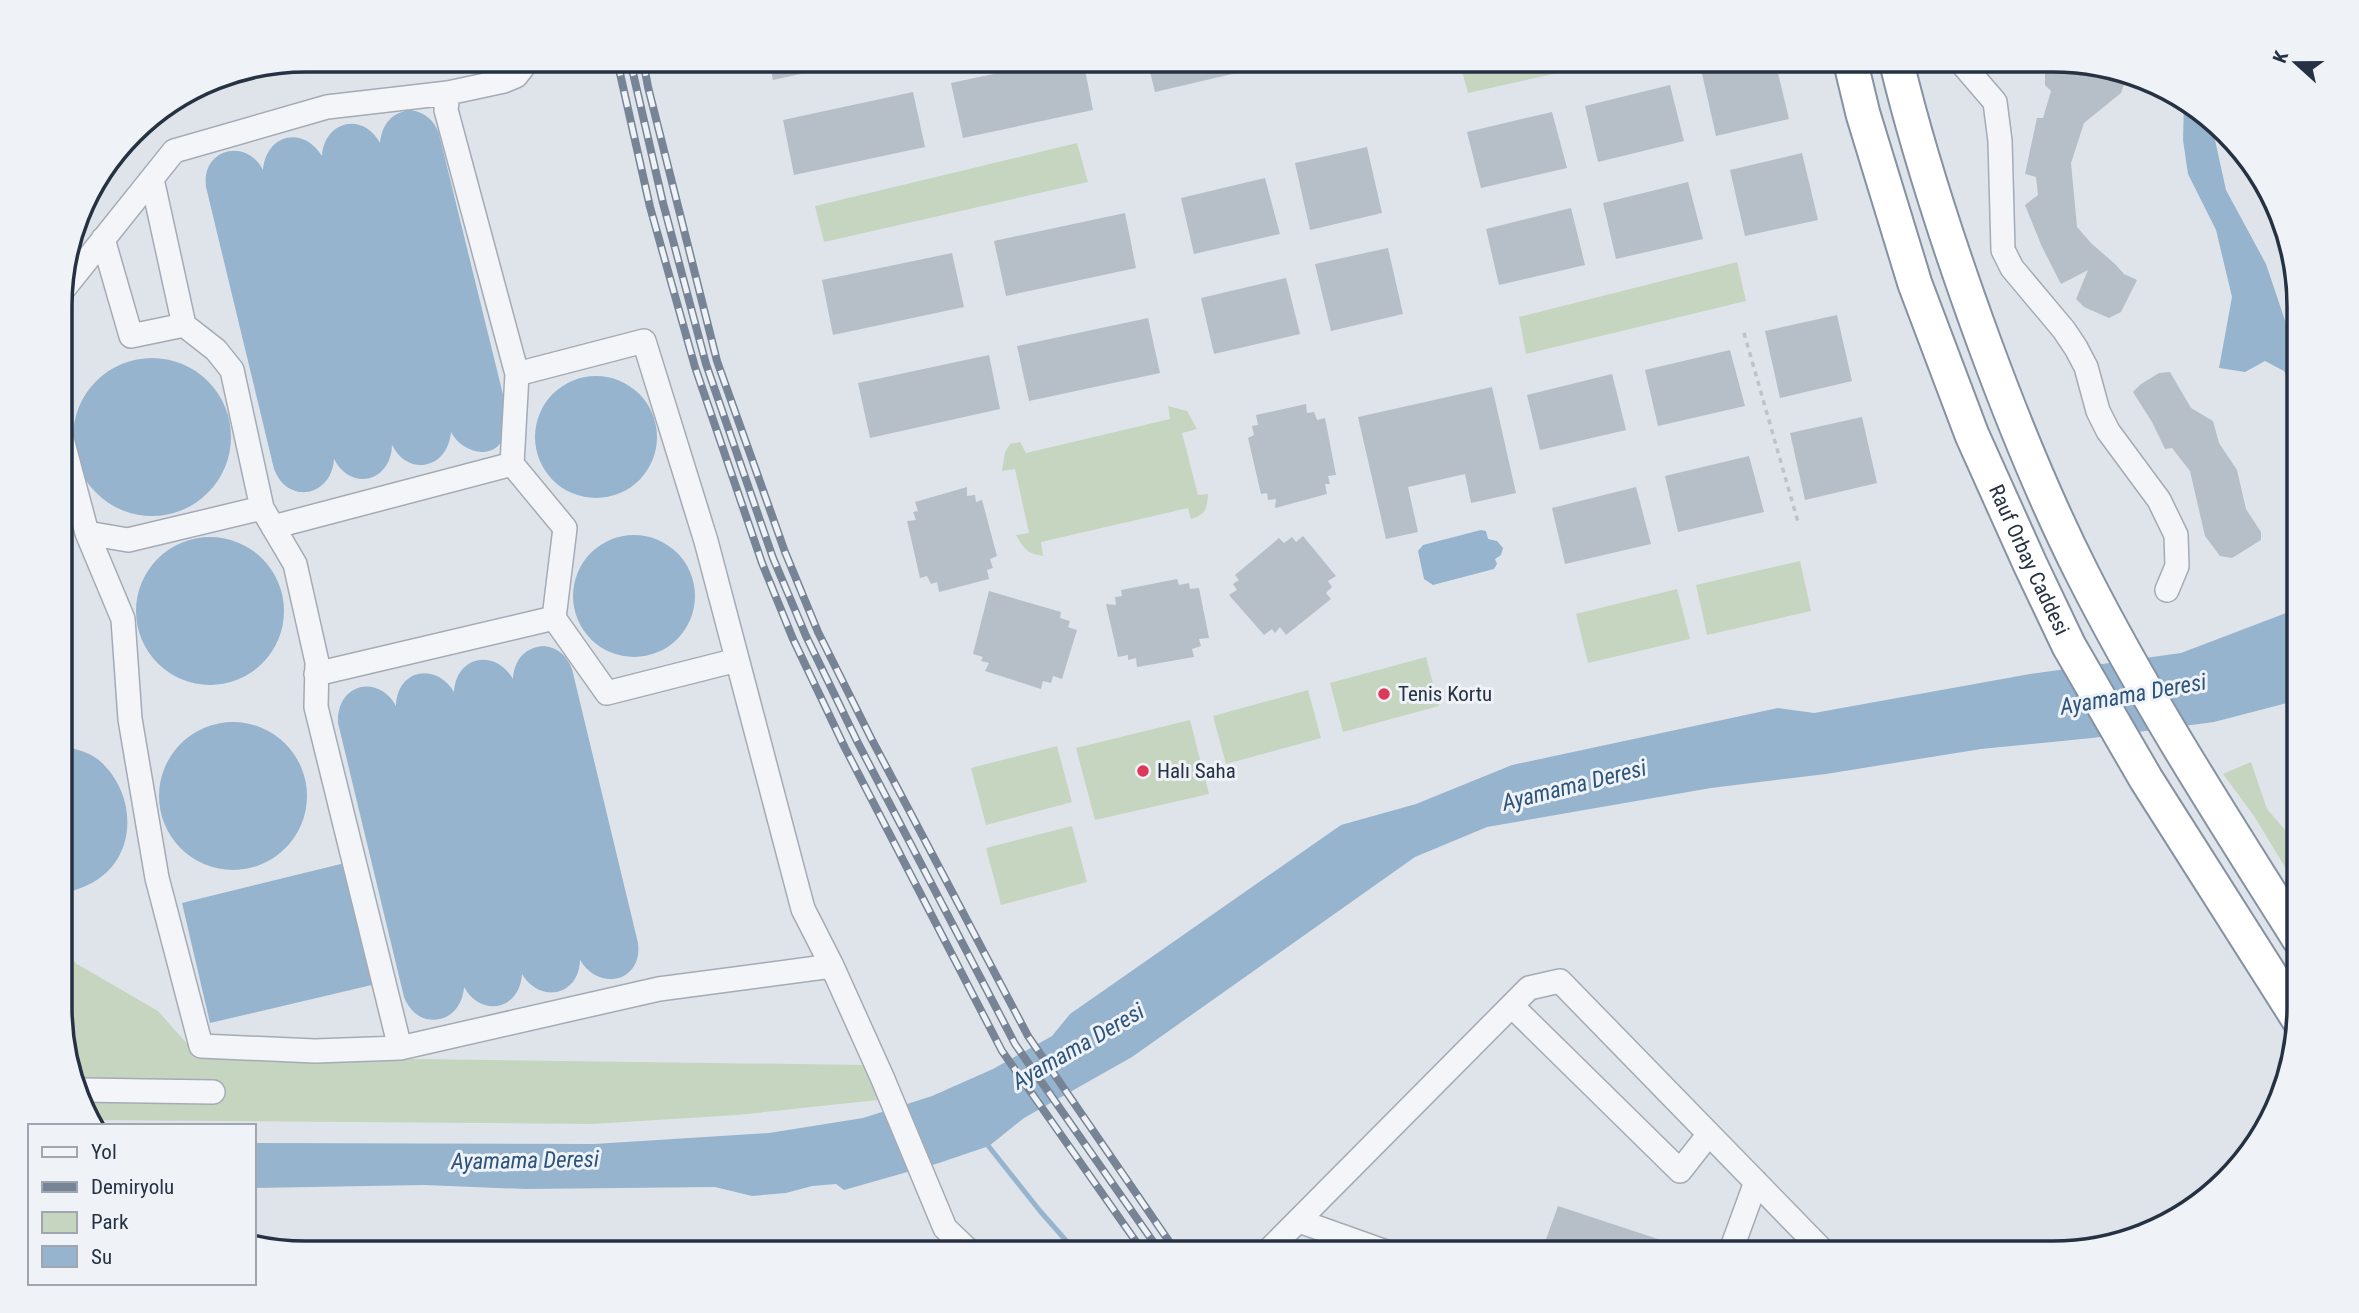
<svg xmlns="http://www.w3.org/2000/svg" width="2359" height="1313" viewBox="0 0 2359 1313" font-family="'Roboto Condensed',sans-serif">
  <style>
    .green { fill: #c6d5c0 }
    .water { fill: #97b4ce }
    .lines { fill: none; stroke-linecap: round; stroke-linejoin: round }
    .stream { stroke: #97b4ce; stroke-width: 5 }
    .building { fill: #b6bec8 }
    .minor-casing { stroke: #a4abb5; stroke-width: 26 }
    .highway-casing { stroke: #8592a3; stroke-width: 37 }
    .path { stroke: #bec2c9; stroke-width: 3.5; stroke-dasharray: 5 5; stroke-linecap: butt }
    .minor { stroke: #f3f5f8; stroke-width: 23 }
    .highway { stroke: #fff; stroke-width: 33 }
    .rail-casing { stroke: #778496; stroke-width: 8 }
    .rail { stroke: #eff3f7; stroke-width: 5; stroke-dasharray: 16; stroke-linecap: butt }
    .poi-dot { fill: #dd3759; stroke: #eff3f7; stroke-width: 2.5 }
    .labels { text-anchor: middle; stroke-width: 6; stroke-linejoin: round; paint-order: stroke }
    .street-label { font-size: 21px; fill: #263243; stroke: #eff3f7 }
    .poi-label { font-size: 21px; fill: #263243; stroke: #eff3f7; text-anchor: start }
    .water-label { font-size: 23px; font-style: italic; fill: #2c547c; stroke: #eff3f7 }
    .rim { fill: none; stroke: #263243; stroke-width: 3.5 }
  </style>
  <rect width="100%" height="100%" fill="#dfe4ea"/>
  <path class="green" d="M1459,60H1616L1468,93Z
    M1077,143L1088,182L824,242L815,206Z
    M2247,158L2258,169L2299,293L2249,168Z
    M1737,262L1746,301L1526,354L1519,317Z
    M1168,406L1187,411L1197,429L1182,433L1198,495L1208,494C1207,508 1206,515 1191,519L1188,508L1041,542L1043,556C1028,554 1024,549 1016,535L1029,533L1015,469L1002,471L1005,452L1010,444L1020,442L1026,453L1170,419Z
    M1800,561L1811,611L1707,635L1696,585Z
    M1677,589L1690,639L1588,663L1576,614Z
    M1426,657L1439,706L1343,732L1330,683Z
    M1308,690L1321,738L1226,764L1213,716Z
    M1190,720L1209,794L1095,820L1076,748Z
    M1057,746L1072,802L986,825L971,768Z
    M2251,762L2267,809L2286,831L2299,827V890L2254,816L2223,774Z
    M1072,826L1087,882L1001,905L986,848Z
    M62,950L77,964L158,1011L198,1056L864,1065L878,1100L737,1115L592,1124L92,1120L62,1039Z"/>
  <path class="water" d="M2184,100L2212,126L2226,190L2266,264L2299,362V406L2284,371L2265,361L2245,372L2219,368L2232,297L2216,230L2188,174L2183,140Z
    M411,110C426,113 434,120 439,134L508,415C507,422 507,431 504,437C493,463 460,451 451,432C448,468 409,478 392,445C391,482 351,492 334,459C332,496 288,506 274,469L206,187C201,149 246,137 263,170C266,134 303,125 322,156C324,121 363,111 380,143C382,124 392,112 411,110Z
    M73 437a79 79 0 1 1 158 0a79 79 0 1 1-158 0Z
    M535 437a61 61 0 1 1 122 0a61 61 0 1 1-122 0Z
    M1481,530L1486,531L1488,539L1497,541L1503,548L1501,555L1495,559L1497,564L1494,569L1433,585L1424,579L1418,551L1423,545Z
    M573 596a61 61 0 1 1 122 0a61 61 0 1 1-122 0Z
    M136 611a74 74 0 1 1 148 0a74 74 0 1 1-148 0Z
    M2299,608V700L2214,722L2092,738L1981,749L1826,774L1711,788L1487,827L1415,857L1132,1057L1024,1118L989,1146L939,1163L844,1190L836,1184L812,1186L786,1193L752,1196L715,1187L525,1189L424,1185L254,1188V1143L594,1144L769,1133L863,1118L932,1096L993,1069L1052,1036L1070,1014L1341,825L1416,804L1512,765L1778,708L1814,713L2030,674L2181,653Z
    M544,646C559,648 567,656 572,669L638,943C643,982 599,992 580,960C579,996 540,1004 522,974C520,1010 481,1018 464,987C462,1024 418,1033 404,997L338,723C336,684 378,673 396,706C397,669 436,662 454,692C456,656 495,648 513,679C514,660 525,647 544,646Z
    M159 796a74 74 0 1 1 148 0a74 74 0 1 1-148 0Z
    M62,746C77,749 94,753 105,766C134,796 137,850 101,877C89,886 76,890 62,894Z
    M345,863L376,984L210,1023L182,903Z"/>
  <g class="lines">
    <path class="stream" d="M986,1143L1040,1211L1077,1253"/>
  </g>
  <path class="building" d="M769,60H836L837,66L773,80Z
    M1059,60H1083L1093,110L963,138L951,83Z
    M1147,60H1238L1241,72L1155,92Z
    M1743,60H1775L1789,119L1716,136L1701,69Z
    M2045,60H2054L2126,79L2121,93L2084,123L2071,163L2077,227L2091,243L2115,264L2124,274L2137,280L2121,312L2109,318L2084,307L2076,299L2088,270L2061,284L2042,247L2025,205L2038,195L2036,177L2025,174L2037,118H2043L2051,91L2045,85Z
    M1670,85L1684,141L1598,162L1585,106Z
    M913,92L925,147L794,175L783,120Z
    M1552,112L1567,168L1481,188L1467,132Z
    M1367,147L1382,213L1310,230L1295,163Z
    M1802,153L1818,220L1745,236L1730,170Z
    M1265,178L1280,234L1194,254L1181,198Z
    M1688,182L1703,239L1616,259L1603,203Z
    M1571,208L1585,265L1499,285L1486,229Z
    M1125,213L1136,268L1006,296L994,241Z
    M1388,248L1403,314L1331,331L1315,264Z
    M952,253L964,307L833,335L822,280Z
    M1286,278L1300,334L1214,354L1201,298Z
    M1837,315L1852,381L1780,398L1765,331Z
    M1148,318L1160,373L1029,401L1017,346Z
    M1730,350L1745,406L1658,426L1645,370Z
    M989,355L1000,409L870,438L858,383Z
    M2170,372L2191,408L2213,421L2219,443L2237,470L2246,509L2261,532V540L2232,558L2220,556L2205,536L2190,471L2172,448L2165,449L2152,422L2133,392L2141,384L2159,373Z
    M1612,374L1626,430L1540,450L1527,395Z
    M1492,387L1516,493L1471,503L1465,474L1408,487L1418,532L1386,539L1358,417Z
    M1306,404L1307,413L1314,412L1317,420L1325,418L1336,475L1328,476L1330,484H1325L1327,494L1275,508L1276,499L1268,500L1267,493L1261,494L1248,438L1254,435L1252,426L1258,425L1256,415Z
    M1862,417L1877,483L1805,500L1790,433Z
    M1749,456L1764,512L1678,532L1665,476Z
    M967,487V496L975,495L976,502L982,500L997,556L990,559L993,568L987,570L989,579L939,592L937,582L931,584L927,576L920,578L907,521L916,520L913,512L918,511L915,502Z
    M1636,487L1651,544L1565,564L1552,508Z
    M1303,536L1336,576L1328,581L1332,587L1326,593L1331,599L1286,635L1280,627L1275,633L1272,629L1264,635L1229,595L1237,590L1233,584L1239,580L1235,575L1279,538L1284,543L1292,537L1296,542Z
    M1177,579L1179,585L1189,583L1190,589L1199,588L1209,638L1199,639L1201,646L1192,649L1194,657L1137,667L1136,658L1128,660V655L1118,657L1106,604L1116,605L1115,597L1122,596L1121,590Z
    M989,591L1061,612L1060,618L1070,621L1068,627L1077,630L1062,679L1053,676L1051,683L1043,681L1041,689L985,671L989,663L981,661L983,657L973,654Z
    M1558,1206L1664,1241L1660,1253H1541Z"/>
  <g class="lines">
    <g class="minor-casing">
      <path id="minor" d="M1959,60L1995,102L2000,141L2003,250L2012,268L2064,330L2076,348L2086,367L2098,411L2108,431L2159,500L2176,535L2177,566L2167,590
        M448,93L446,110L517,374L644,341L706,541L803,909L832,966L882,1077L945,1228L971,1253
        M152,179L184,325L216,350L232,370L262,508
        M103,239L131,336L184,325
        M62,291L174,151L327,107L448,93L504,81L516,76L523,67L520,60
        M62,439L87,533L128,540L262,508L295,564L317,662L316,707L400,1048
        M512,464L517,374
        M273,527L512,464L565,528L554,618L316,674
        M87,533L123,619L130,719L157,878L201,1046L315,1051L400,1048L659,989L832,966
        M554,618L607,693L737,660
        M1512,1006L1680,1171L1709,1134
        M81,1090L213,1092
        M1299,1221L1389,1253
        M1266,1253L1529,988L1560,981L1825,1253
        M1730,1253L1756,1182"/>
    </g>
    <g class="highway-casing">
      <g id="highway">
        <path id="s1" d="M1850,60L1863,114L1915,284L1972,435L2030,564L2069,646L2146,779L2299,1020"/>
        <path d="M1896,60C1919,156 1950,249 1984,342C2013,421 2045,500 2083,575C2147,701 2224,820 2299,939"/>
      </g>
    </g>
    <path class="path" d="M1744,333L1798,522"/>
    <use href="#minor" class="minor"/>
    <use href="#highway" class="highway"/>
    <g class="rail-casing">
      <path id="rail" d="M617,60L650,207L695,367L762,563L793,639L845,748L1002,1051L1144,1253
        M630,60L663,203L706,364L773,558L806,636L858,743L1015,1044L1161,1253
        M643,60L648,87L717,361L785,552L818,632L871,738L1028,1036L1177,1253"/>
    </g>
    <use href="#rail" class="rail"/>
  </g>
  <g class="poi-dot">
    <circle cx="1384" cy="694" r="7"/>
    <circle cx="1143" cy="771" r="7"/>
  </g>
  <g class="labels">
    <g class="street-label">
      <text dy="7" stroke="none"><textPath href="#s1" startOffset="532">Rauf Orbay Caddesi</textPath></text>
    </g>
    <g class="poi-label">
      <text x="1398" y="701">Tenis Kortu</text>
      <text x="1157" y="778">Halı Saha</text>
    </g>
    <g class="water-label">
      <text transform="translate(2133 694) rotate(-10)" y="8">Ayamama Deresi</text>
      <text transform="translate(1574 785) rotate(-14)" y="8">Ayamama Deresi</text>
      <text transform="translate(1078 1046) rotate(-30)" y="8">Ayamama Deresi</text>
      <text transform="translate(525 1160) rotate(-1)" y="8">Ayamama Deresi</text>
    </g>
  </g>
  <path d="M0 0H2359V1313H0ZM306 72H2053A234 234 0 0 1 2287 306V1007A234 234 0 0 1 2053 1241H306A234 234 0 0 1 72 1007V306A234 234 0 0 1 306 72Z" fill="#eff3f7" fill-rule="evenodd"/>
  <path class="rim" d="M306 72H2053A234 234 0 0 1 2287 306V1007A234 234 0 0 1 2053 1241H306A234 234 0 0 1 72 1007V306A234 234 0 0 1 306 72Z"/>
  <rect x="28" y="1124" width="228" height="161" fill="#eff3f7" stroke="#9fa6af" stroke-width="2"/>
  <rect x="42" y="1147" width="35" height="10" fill="#f3f5f8" stroke="#9fa6af" stroke-width="2"/>
  <text x="91" y="1159" font-size="21" fill="#263243">Yol</text>
  <rect x="42" y="1182" width="35" height="10" fill="#778496" stroke="#9fa6af" stroke-width="2"/>
  <text x="91" y="1194" font-size="21" fill="#263243">Demiryolu</text>
  <rect x="42" y="1212" width="35" height="21" fill="#c6d5c0" stroke="#9fa6af" stroke-width="2"/>
  <text x="91" y="1229" font-size="21" fill="#263243">Park</text>
  <rect x="42" y="1246" width="35" height="21" fill="#97b4ce" stroke="#9fa6af" stroke-width="2"/>
  <text x="91" y="1264" font-size="21" fill="#263243">Su</text>
  <g transform="translate(2296 63) rotate(291)" stroke="#eff3f7" stroke-width="5" paint-order="stroke">
  <path d="M0-5L12 26L0 18L-12 26Z" fill="#263243"/>
  <text y="-10" font-size="19" font-weight="bold" text-anchor="middle" fill="#263243">K</text>
  </g>
</svg>
